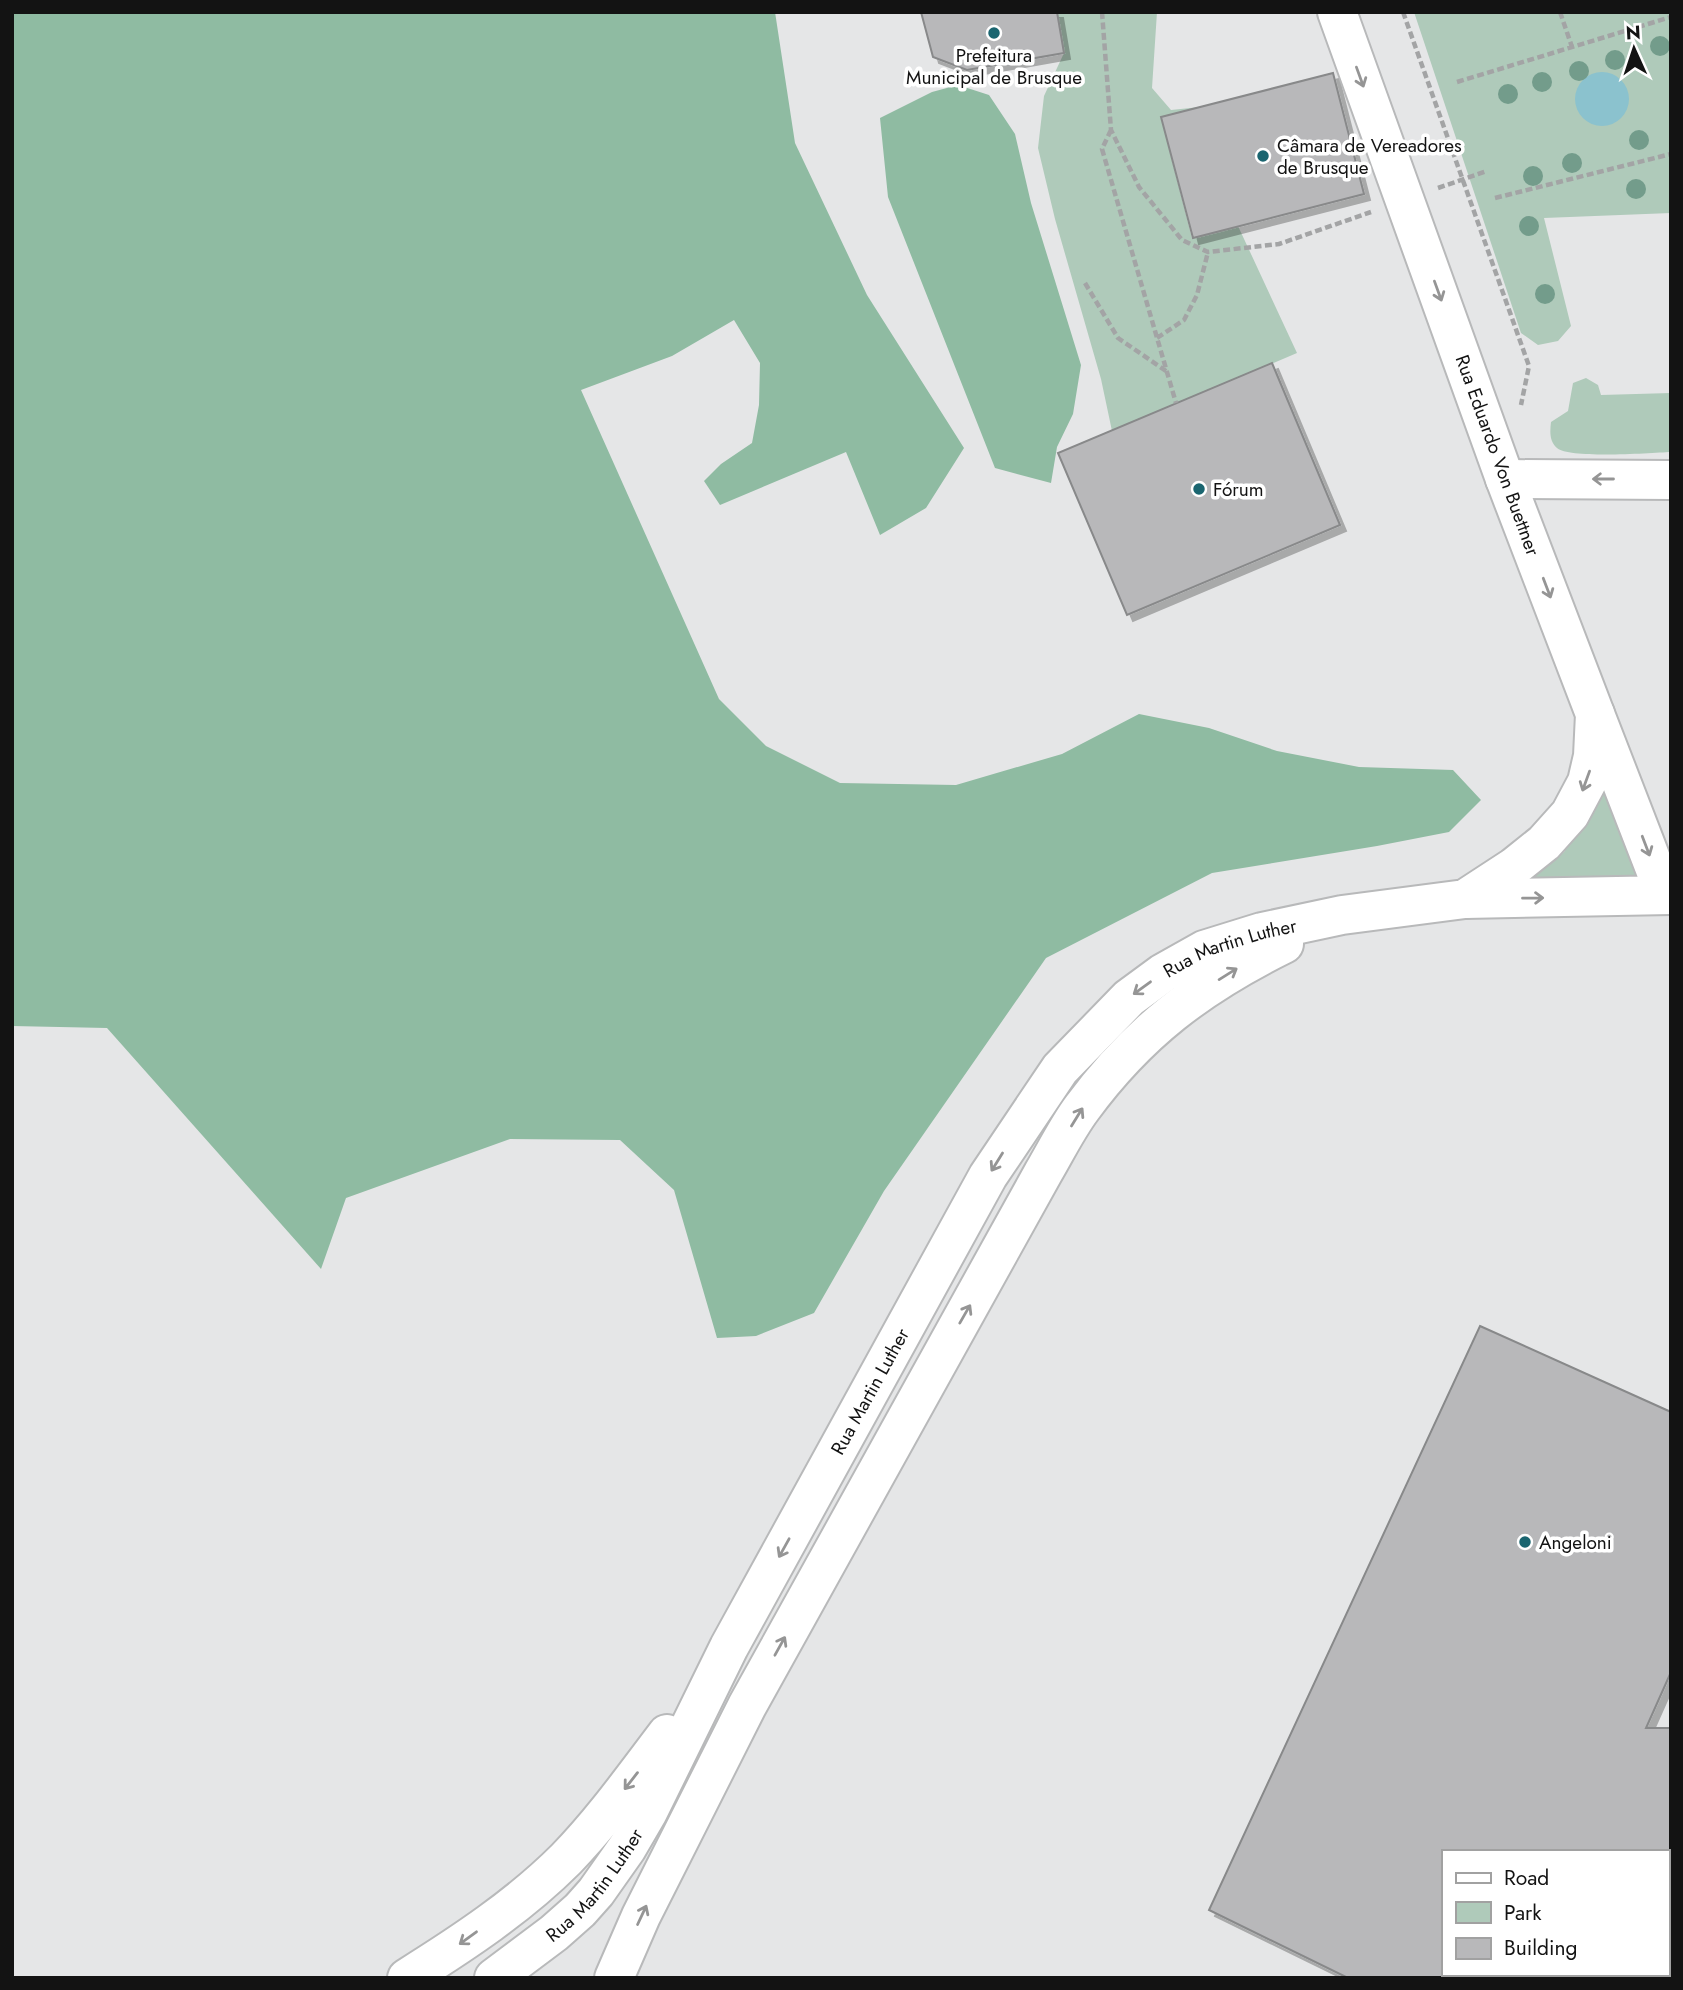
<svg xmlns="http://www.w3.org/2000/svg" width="1683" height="1990" viewBox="0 0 1683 1990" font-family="Jost,sans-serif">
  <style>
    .green { fill: #afcaba }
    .forest { fill: #8fbba2 }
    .water { fill: #8bc2ce }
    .building { fill: #b8b8ba; stroke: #88898a; stroke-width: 2; filter: url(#shadow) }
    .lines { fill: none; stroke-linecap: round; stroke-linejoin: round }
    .minor-casing { stroke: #b8b9ba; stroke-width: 42 }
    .major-casing { stroke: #b8b9ba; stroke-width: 42 }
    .path { stroke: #a3a4a5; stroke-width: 4.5; stroke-dasharray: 7 3.5; stroke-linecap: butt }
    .minor { stroke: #fff; stroke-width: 38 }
    .major { stroke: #fff; stroke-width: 38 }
    .tree { fill: #739c8b }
    .oneway { stroke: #959595 }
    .poi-dot { fill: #1a6570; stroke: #fff; stroke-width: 2.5 }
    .labels { text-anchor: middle; stroke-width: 7; stroke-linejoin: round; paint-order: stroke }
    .poi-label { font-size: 19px; fill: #131313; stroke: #fff; text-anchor: start }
    .street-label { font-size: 19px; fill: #131313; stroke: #fff }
  </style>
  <defs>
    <filter id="shadow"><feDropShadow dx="6" dy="6" stdDeviation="0" flood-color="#0004"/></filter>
  </defs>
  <rect width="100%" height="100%" fill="#e5e6e7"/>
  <path class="green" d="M1057,12H1157L1152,88L1171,110L1200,107L1161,118L1192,238L1238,226L1297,353L1112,431L1101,379L1055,219L1038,148L1044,96L1064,53Z
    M1414,12H1671V213L1544,218L1571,326L1558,341L1538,345L1521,333Z
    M1586,378L1598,385L1601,395L1671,393V452C1650,453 1570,459 1557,448C1549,441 1550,431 1551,422L1568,411L1573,383Z
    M1604,791L1642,881L1526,883L1564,852Z"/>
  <path class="forest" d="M12,12H775L795,143L867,295L964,448L926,508L880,535L846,452L720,505L704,481L721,464L752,443L759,405L760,363L734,320L672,356L581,390L719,699L766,746L840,783L956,785L1062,754L1139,714L1209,728L1277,751L1359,767L1453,770L1481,800L1449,832L1377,846L1212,873L1046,958L884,1191L814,1313L756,1336L717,1338L674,1190L620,1140L510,1139L346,1198L321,1269L107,1028L12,1026Z
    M958,85L989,95L1015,134L1031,203L1081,365L1073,414L1057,447L1051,483L995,468L888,197L880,118L932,92Z"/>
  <path class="water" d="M1575 99a27 27 0 1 1 54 0a27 27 0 1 1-54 0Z"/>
  <path class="building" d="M921,12H1057L1064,53L967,70L933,57Z
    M1333,73L1364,194L1193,238L1161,117Z
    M1272,363L1340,525L1127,615L1058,453Z
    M1480,1326L1671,1412V1672L1646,1728H1671V1866H1667V1852H1443V1974H1603L1602,1978H1348L1209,1910Z"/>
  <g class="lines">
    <g class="minor-casing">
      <path id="minor" d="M1505,479L1671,480
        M1595,714L1665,895
        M1465,899L1671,895"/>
    </g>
    <g class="major-casing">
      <g id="major">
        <path d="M407,1978C463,1943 519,1906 566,1859C603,1821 635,1776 667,1734"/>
        <path id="s1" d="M494,1978L554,1933L580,1910L596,1892L627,1848L648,1812L729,1647L988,1176L1060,1069L1129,998L1163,973L1204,950L1262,932L1342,915L1465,899L1514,867L1544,843L1570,814L1587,782L1593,756L1595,714L1505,479L1337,12"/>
        <path d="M614,1978L641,1916L747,1706L1043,1173C1056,1151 1067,1128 1082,1108C1138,1032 1199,986 1284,944"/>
      </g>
    </g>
    <path class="path" d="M1102,12L1111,130L1139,187L1182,240L1208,252L1279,244L1371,212
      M1403,12L1529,366L1521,405
      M1560,12L1572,47
      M1457,82L1671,17
      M1111,130L1102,149L1176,403
      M1438,188L1487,171
      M1495,198L1671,154
      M1085,283L1118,338L1166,371
      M1157,338L1184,320L1197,295L1208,252"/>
    <use href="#minor" class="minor"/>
    <use href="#major" class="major"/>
  </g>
  <g class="tree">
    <circle cx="1660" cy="46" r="10"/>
    <circle cx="1615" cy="60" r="10"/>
    <circle cx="1579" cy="71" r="10"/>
    <circle cx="1542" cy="82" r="10"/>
    <circle cx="1508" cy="94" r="10"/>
    <circle cx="1639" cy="140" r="10"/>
    <circle cx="1572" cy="163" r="10"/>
    <circle cx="1533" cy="176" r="10"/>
    <circle cx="1636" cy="189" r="10"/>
    <circle cx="1529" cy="226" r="10"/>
    <circle cx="1545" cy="294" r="10"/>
  </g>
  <defs><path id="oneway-shaft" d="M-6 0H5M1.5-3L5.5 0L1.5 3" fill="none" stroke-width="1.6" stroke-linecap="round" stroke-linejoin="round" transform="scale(1.75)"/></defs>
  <g class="oneway">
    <use href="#oneway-shaft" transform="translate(1360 77) rotate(70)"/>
    <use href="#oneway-shaft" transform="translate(1438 291) rotate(70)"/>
    <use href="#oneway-shaft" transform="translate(1603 479) rotate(-180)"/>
    <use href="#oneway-shaft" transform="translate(1547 588) rotate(69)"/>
    <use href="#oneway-shaft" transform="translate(1586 781) rotate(110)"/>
    <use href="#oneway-shaft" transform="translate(1646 846) rotate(69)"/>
    <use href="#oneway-shaft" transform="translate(1533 898) rotate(-1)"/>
    <use href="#oneway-shaft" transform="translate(1228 974) rotate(-32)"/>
    <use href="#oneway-shaft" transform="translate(1142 988) rotate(144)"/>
    <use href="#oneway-shaft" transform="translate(1077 1117) rotate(-58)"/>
    <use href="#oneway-shaft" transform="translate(997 1162) rotate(122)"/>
    <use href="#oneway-shaft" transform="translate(965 1314) rotate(-60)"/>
    <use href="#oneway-shaft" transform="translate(784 1548) rotate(119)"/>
    <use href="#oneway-shaft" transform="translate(780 1646) rotate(-61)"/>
    <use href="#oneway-shaft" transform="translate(631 1781) rotate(128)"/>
    <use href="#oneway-shaft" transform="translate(642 1915) rotate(-65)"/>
    <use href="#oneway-shaft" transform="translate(468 1938) rotate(144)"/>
  </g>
  <g class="poi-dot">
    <circle cx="994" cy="33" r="7"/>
    <circle cx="1263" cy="156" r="7"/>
    <circle cx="1199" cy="489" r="7"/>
    <circle cx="1525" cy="1542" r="7"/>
  </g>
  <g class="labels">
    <g class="poi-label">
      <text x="994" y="62" text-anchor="middle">Prefeitura<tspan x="994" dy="22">Municipal de Brusque</tspan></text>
      <text x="1277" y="152">Câmara de Vereadores<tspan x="1277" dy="22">de Brusque</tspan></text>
      <text x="1213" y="496">Fórum</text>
      <text x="1539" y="1549">Angeloni</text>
    </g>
    <g class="street-label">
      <text transform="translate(1498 455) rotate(70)" y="7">Rua Eduardo Von Buettner</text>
      <text dy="7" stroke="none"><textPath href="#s1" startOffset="1293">Rua Martin Luther</textPath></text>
      <text dy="7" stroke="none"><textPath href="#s1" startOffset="705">Rua Martin Luther</textPath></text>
      <text dy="7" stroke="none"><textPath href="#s1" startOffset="138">Rua Martin Luther</textPath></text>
    </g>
  </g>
  <rect width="1683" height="1990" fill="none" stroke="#131313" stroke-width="28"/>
  <rect x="1442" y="1850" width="228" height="126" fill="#ffffff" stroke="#a1a1a1" stroke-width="2"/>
  <rect x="1456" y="1873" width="35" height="10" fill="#ffffff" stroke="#a1a1a1" stroke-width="2"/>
  <text x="1504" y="1885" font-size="21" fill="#131313">Road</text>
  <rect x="1456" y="1902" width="35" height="21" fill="#afcaba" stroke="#a1a1a1" stroke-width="2"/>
  <text x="1504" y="1920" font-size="21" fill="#131313">Park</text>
  <rect x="1456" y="1938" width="35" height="21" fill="#b8b8ba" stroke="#a1a1a1" stroke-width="2"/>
  <text x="1504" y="1955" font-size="21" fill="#131313">Building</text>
  <g transform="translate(1634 49) rotate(357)" stroke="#ffffff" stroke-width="5" paint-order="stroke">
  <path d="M0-5L12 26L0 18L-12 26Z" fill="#131313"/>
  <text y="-10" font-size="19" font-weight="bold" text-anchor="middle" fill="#131313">N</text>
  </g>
</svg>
